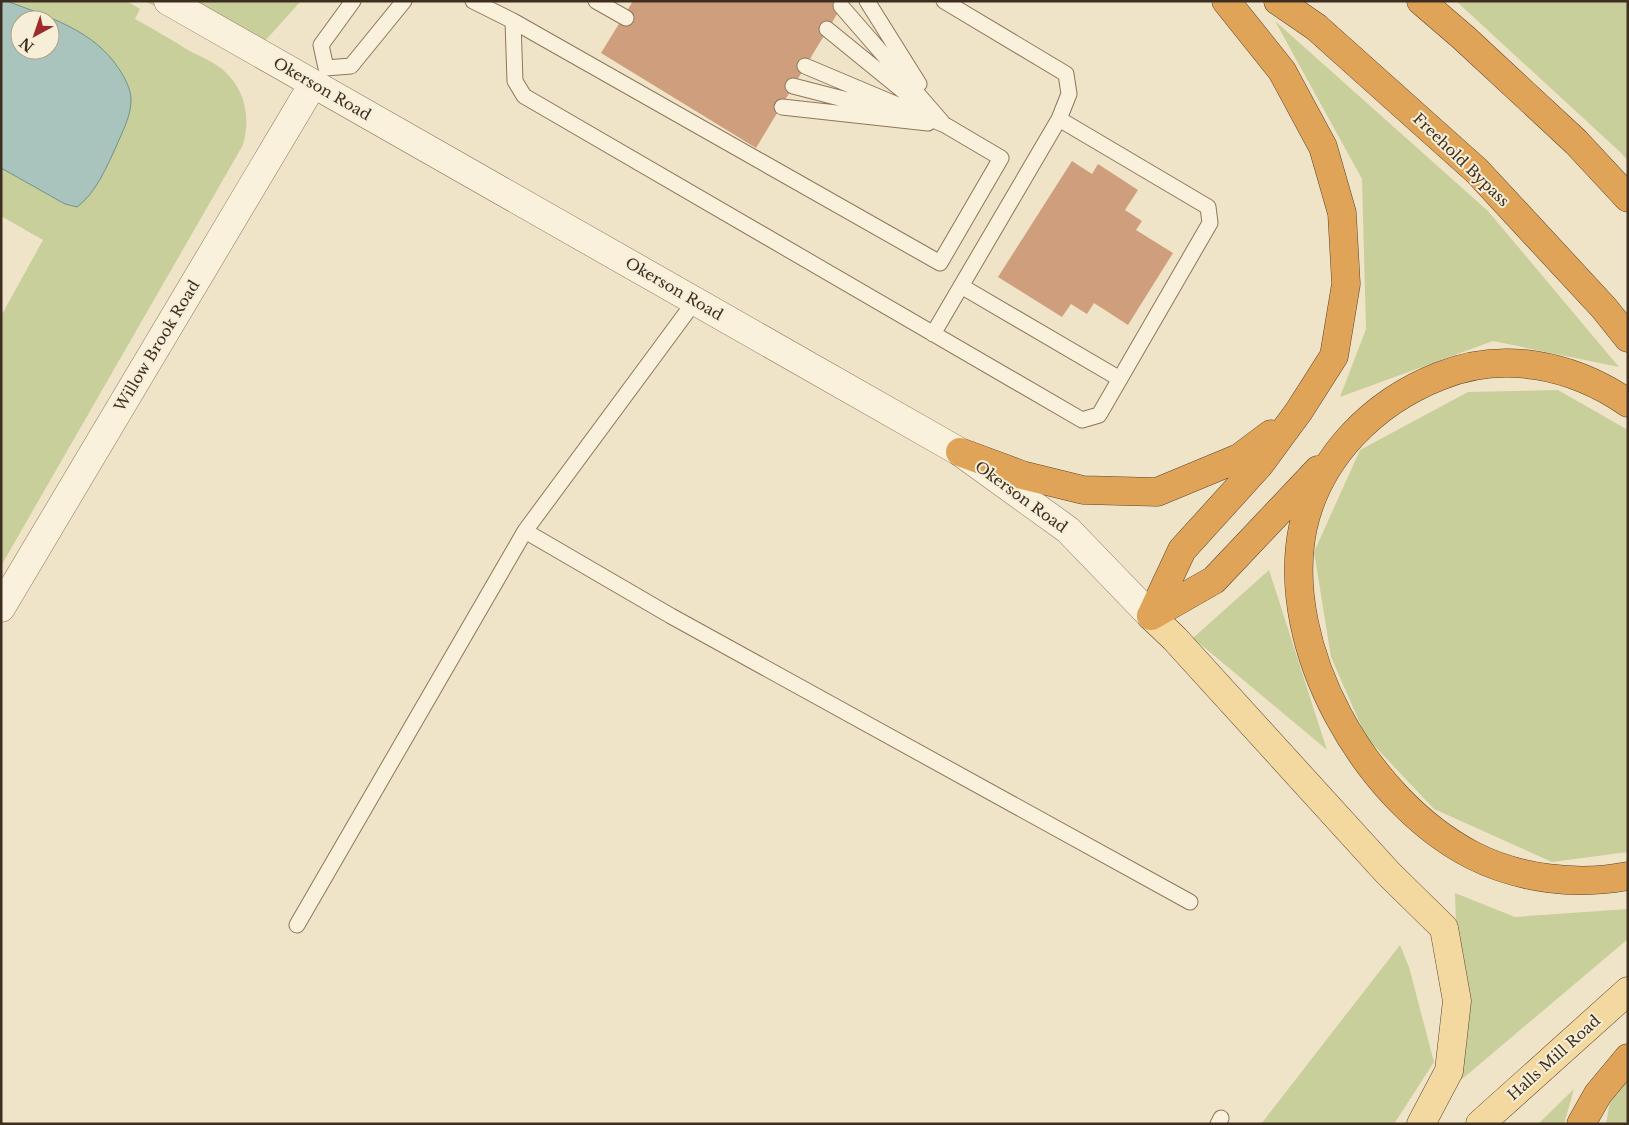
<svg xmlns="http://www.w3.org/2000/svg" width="1629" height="1125" viewBox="0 0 1629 1125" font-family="'Libre Baskerville',serif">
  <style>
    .green { fill: #c9cf9b; fill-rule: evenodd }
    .water { fill: #a9c4bc; stroke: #6f938a; fill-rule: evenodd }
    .building { fill: #cf9f7d }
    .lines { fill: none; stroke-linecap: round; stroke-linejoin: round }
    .service-casing { stroke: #8d765c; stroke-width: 17 }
    .tertiary-casing { stroke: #8d765c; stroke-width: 29 }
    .primary-casing { stroke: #5b4430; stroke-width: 29 }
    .motorway-casing { stroke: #5b4430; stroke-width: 29 }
    .service { stroke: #faf1dc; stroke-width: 15 }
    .tertiary { stroke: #faf1dc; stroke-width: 28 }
    .primary { stroke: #f3d9a0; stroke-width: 28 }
    .motorway { stroke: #e0a458; stroke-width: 28 }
    .labels { text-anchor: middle; stroke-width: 4; stroke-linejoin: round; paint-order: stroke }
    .street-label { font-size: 15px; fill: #3d2e20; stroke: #f7eed8 }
  </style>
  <rect width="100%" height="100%" fill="#f0e4c8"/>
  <path class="green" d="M1,1H127L140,9L135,19C153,29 171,39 188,50C199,56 212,61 222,69C245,88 251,117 243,145L1,566V316L43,240L1,216ZM20,20H50V50H20Z
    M144,1H301L253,54Z
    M1456,1H1628V161L1620,152Z
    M1275,21L1488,211L1619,367L1493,341L1340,397L1366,329L1362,179Z
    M1558,390L1628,430V852L1552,862L1434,809L1366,737L1331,657L1314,552L1360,450L1468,392Z
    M1269,570L1327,750L1193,638Z
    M1455,893L1515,917L1628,909V939L1461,1080Z
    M1400,945L1409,967L1434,1062L1394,1124H1261Z
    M1628,1069V1124H1606L1613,1083Z
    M1574,1089L1564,1124H1538Z"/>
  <path class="water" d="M1,1H7C48,17 94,30 119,69C125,78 131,89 131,100C131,117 122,132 116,147C106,168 96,193 77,207L65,204L1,168ZM20,20H50V50H20Z"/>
  <path class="building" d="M633,1H845L756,148L601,53Z
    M1072,161L1092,174L1098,164L1138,190L1125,210L1142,221L1136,230L1173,253L1128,325L1094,303L1087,314L1071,304L1062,317L998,277Z"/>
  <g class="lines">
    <g class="service-casing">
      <path id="service" d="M353,1L321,45L326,68L351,66L404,1
        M473,1L513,21L515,81L524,96L1082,420L1099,415L1210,223L1208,207L1059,119
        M596,1L626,18
        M867,1L919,84
        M841,6L942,122
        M513,21L940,263L1001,158L945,125L805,66
        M827,29L913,99
        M793,86L890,111
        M782,107L928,123
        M961,286L1120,379
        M695,301L525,531L671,616L1190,902
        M933,334L1059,119L1069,94L1066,74L944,1
        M297,925L525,531
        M1218,1124L1221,1118"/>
    </g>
    <g class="tertiary-casing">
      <path id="tertiary" d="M168,1L960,452L1068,530L1151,616
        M1,608L313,84"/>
    </g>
    <g class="primary-casing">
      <path id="primary" d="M1151,616L1175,639L1388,873L1444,928L1457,1001L1449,1071L1421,1124
        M1480,1124L1628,991"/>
    </g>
    <g class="motorway-casing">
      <path id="motorway" d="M1278,1L1316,27L1477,171L1604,308L1628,338
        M1421,1L1464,38L1576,142L1628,198
        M1628,403C1573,365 1503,350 1440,376C1374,402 1319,456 1303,527C1278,648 1366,800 1472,855C1519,879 1577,886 1628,876
        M960,452L1022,475L1083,490L1157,492L1239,458L1271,434
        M1151,616L1182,550L1260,464L1299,411L1334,356L1346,284L1342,213L1323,147L1282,71L1226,1
        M1151,616L1214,580L1318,470
        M1581,1124L1598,1094L1628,1058"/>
    </g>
    <use href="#service" class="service"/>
    <use href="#tertiary" class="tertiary"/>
    <use href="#primary" class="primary"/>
    <use href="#motorway" class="motorway"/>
  </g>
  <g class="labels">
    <g class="street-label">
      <text transform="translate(322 89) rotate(30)" y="5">Okerson Road</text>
      <text transform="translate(1461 160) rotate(44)" y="5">Freehold Bypass</text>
      <text transform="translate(674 289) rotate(30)" y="5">Okerson Road</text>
      <text transform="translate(157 346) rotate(-59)" y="5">Willow Brook Road</text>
      <text transform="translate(1021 497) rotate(36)" y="5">Okerson Road</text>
      <text transform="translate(1554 1058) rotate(-42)" y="5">Halls Mill Road</text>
    </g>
  </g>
  <rect width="1629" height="1125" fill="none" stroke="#3d2e20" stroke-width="5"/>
  <g transform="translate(35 35) rotate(220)"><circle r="24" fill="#f7eed8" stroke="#ada18e"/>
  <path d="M0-4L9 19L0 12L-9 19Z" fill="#9e2a2b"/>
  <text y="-8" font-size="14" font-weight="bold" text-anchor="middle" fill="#3d2e20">N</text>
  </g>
</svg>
